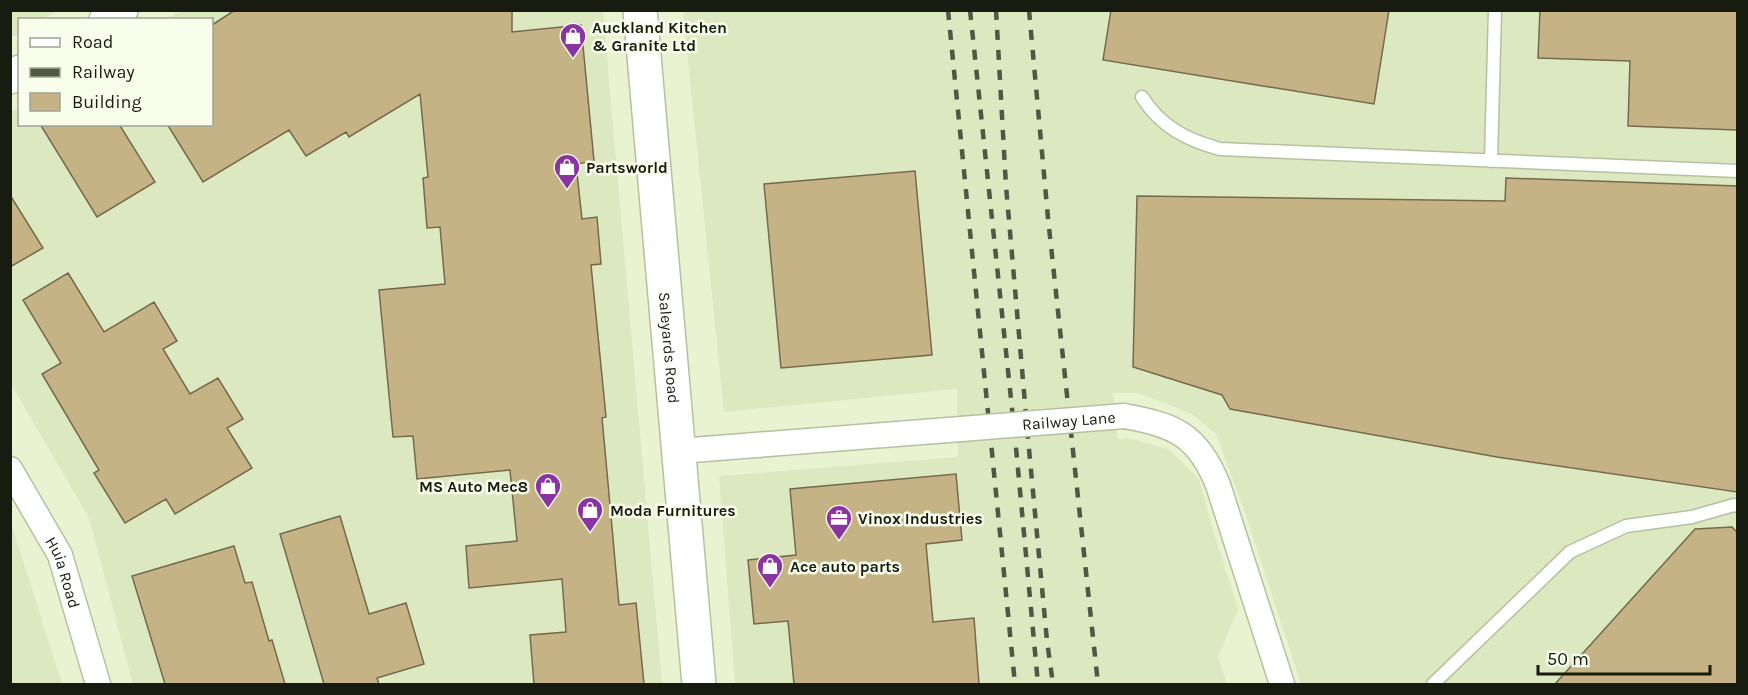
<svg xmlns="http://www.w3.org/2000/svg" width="1748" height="695" viewBox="0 0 1748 695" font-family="Karla,sans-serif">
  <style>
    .built { fill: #dce8c0 }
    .building { fill: #c5b385; stroke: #756a4d; stroke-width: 1.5 }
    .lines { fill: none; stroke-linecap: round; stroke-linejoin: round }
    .lane-casing { stroke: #b6c0a0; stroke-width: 15 }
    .street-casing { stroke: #b6c0a0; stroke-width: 27 }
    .secondary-casing { stroke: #b6c0a0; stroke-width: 36 }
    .lane { stroke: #fff; stroke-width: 12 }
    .street { stroke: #fff; stroke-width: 24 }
    .secondary { stroke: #fff; stroke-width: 33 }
    .rail { stroke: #515645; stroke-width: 4.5; stroke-dasharray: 10 10; stroke-linecap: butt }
    .street-bridge-casing { stroke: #b6c0a0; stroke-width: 27; stroke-linecap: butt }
    .street-bridge { stroke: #fff; stroke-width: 24 }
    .labels { text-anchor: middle; stroke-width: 5; stroke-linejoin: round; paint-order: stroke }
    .poi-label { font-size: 16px; font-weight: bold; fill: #181b0f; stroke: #f8feeb; text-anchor: start }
    .street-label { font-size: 16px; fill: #181b0f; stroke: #f8feeb }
  </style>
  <rect width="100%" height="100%" fill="#e9f3d2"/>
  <path class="built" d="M10,11L11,10L58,11L42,19L20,20L19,33L11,38Z
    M181,11H603L662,684H133L89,518L11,384L10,113L19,108L20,124H212V20L166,19Z
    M683,11H1737V684H1301L1246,515L1216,434L1192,414L1139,393H1113L1118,439L1128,438L1168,449L1199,479L1213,530L1238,609L1218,657L1227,684H735L719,476L958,457L957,389L724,412Z
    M10,527L14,532L62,684H11Z"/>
  <path class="building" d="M235,10H512V32L581,25L594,161L576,164L582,219L597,217L601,264L591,265L606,417L602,418L606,461L619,605L636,603L644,684H534L530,635L566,632L562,579L469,588L466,546L517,541L510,470L417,479L413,436L393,437L379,290L445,284L440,227L427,228L423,178L428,177L420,94L349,137L346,132L306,156L289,130L203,182L167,124H212V25Z
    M1111,10H1389L1374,104L1103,60Z
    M1540,10H1737V130L1628,126L1630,61L1538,58Z
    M40,124H119L155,182L97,217Z
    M915,171L932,355L781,368L764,184Z
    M1506,178L1737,186V492L1497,457L1230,409L1222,395L1133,367L1137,196L1505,201Z
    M10,195L43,248L10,267Z
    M68,273L104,332L154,302L177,341L163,349L190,394L218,378L243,419L227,428L252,468L175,514L166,499L125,523L94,473L99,470L42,374L61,363L23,300Z
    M956,474L962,540L926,544L933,622L974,618L979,684H794L788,621L754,624L748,560L796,555L790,489Z
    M340,516L369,614L406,603L424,664L377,678L379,684H324L280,534Z
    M1732,527L1737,532V684H1555L1695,529Z
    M234,546L245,583L252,582L269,641L272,640L285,684H165L132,576Z"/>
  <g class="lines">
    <g class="lane-casing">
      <path id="lane" d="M1142,97C1161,127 1187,140 1220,149L1738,171
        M1491,161L1495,10
        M1433,684L1570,552L1626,526L1692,517L1734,505L1738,506"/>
    </g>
    <g class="street-casing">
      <g id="street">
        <path d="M1124,416C1175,425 1198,435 1218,485L1282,684"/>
        <path d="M679,451L961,429"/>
        <path id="s1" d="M10,469L60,555L98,684"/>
      </g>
    </g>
    <g class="secondary-casing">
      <g id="secondary">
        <path id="s2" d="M640,10L699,684"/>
        <path d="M106,20L121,10"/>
        <path d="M10,77L20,72"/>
      </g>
    </g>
    <use href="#lane" class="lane"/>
    <use href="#street" class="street"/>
    <use href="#secondary" class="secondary"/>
    <path class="rail" d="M948,10L1015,684
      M970,10L1015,437L1038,684
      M996,10L1006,186L1029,449L1047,641L1053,684
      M1029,10L1048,218L1098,684"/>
    <g class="street-bridge-casing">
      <g id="street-bridge">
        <path id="s3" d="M961,429L1124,416"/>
      </g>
    </g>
    <use href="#street-bridge" class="street-bridge"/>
  </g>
  <defs>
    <g id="shop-pin" transform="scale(1.35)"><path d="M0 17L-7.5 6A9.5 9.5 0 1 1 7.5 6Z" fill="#8a34a2" stroke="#f8feeb"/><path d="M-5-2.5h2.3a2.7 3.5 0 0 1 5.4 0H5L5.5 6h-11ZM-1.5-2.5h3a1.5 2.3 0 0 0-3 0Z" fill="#fff"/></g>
    <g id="office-pin" transform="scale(1.35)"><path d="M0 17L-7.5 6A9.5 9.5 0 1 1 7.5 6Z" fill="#8a34a2" stroke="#f8feeb"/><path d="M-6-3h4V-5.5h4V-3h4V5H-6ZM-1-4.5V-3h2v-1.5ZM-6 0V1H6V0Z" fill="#fff"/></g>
  </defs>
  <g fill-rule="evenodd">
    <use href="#shop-pin" x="573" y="36"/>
    <use href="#shop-pin" x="567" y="167"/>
    <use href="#shop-pin" x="548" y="486"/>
    <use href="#shop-pin" x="590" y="510"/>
    <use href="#office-pin" x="839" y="518"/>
    <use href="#shop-pin" x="770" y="566"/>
  </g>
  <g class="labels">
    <g class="poi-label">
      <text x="592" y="33">Auckland Kitchen<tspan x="592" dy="18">&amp; Granite Ltd</tspan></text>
      <text x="586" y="173">Partsworld</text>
      <text x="528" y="492" text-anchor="end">MS Auto Mec8</text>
      <text x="610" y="516">Moda Furnitures</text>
      <text x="858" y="524">Vinox Industries</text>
      <text x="790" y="572">Ace auto parts</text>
    </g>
    <g class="street-label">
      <text dy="6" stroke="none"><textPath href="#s2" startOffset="339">Saleyards Road</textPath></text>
      <text dy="6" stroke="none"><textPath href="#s3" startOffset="108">Railway Lane</textPath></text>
      <text dy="6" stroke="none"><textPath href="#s1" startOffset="117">Huia Road</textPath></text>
    </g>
  </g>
  <rect width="1748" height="695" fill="none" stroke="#181b0f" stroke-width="24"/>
  <rect x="18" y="18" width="195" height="108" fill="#f8feeb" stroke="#9ea393" stroke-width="1.5"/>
  <rect x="30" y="38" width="30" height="9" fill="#ffffff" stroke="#9ea393" stroke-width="1.5"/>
  <text x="72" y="48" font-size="18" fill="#181b0f">Road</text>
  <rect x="30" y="68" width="30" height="9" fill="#515645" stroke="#9ea393" stroke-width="1.5"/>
  <text x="72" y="78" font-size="18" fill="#181b0f">Railway</text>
  <rect x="30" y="93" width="30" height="18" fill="#c5b385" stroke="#9ea393" stroke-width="1.5"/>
  <text x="72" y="108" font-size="18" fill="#181b0f">Building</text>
  <path d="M1538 665v9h172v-9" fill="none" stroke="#181b0f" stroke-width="3"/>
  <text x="1547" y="665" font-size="18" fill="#181b0f" stroke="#f8feeb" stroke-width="4.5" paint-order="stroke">50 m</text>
</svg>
